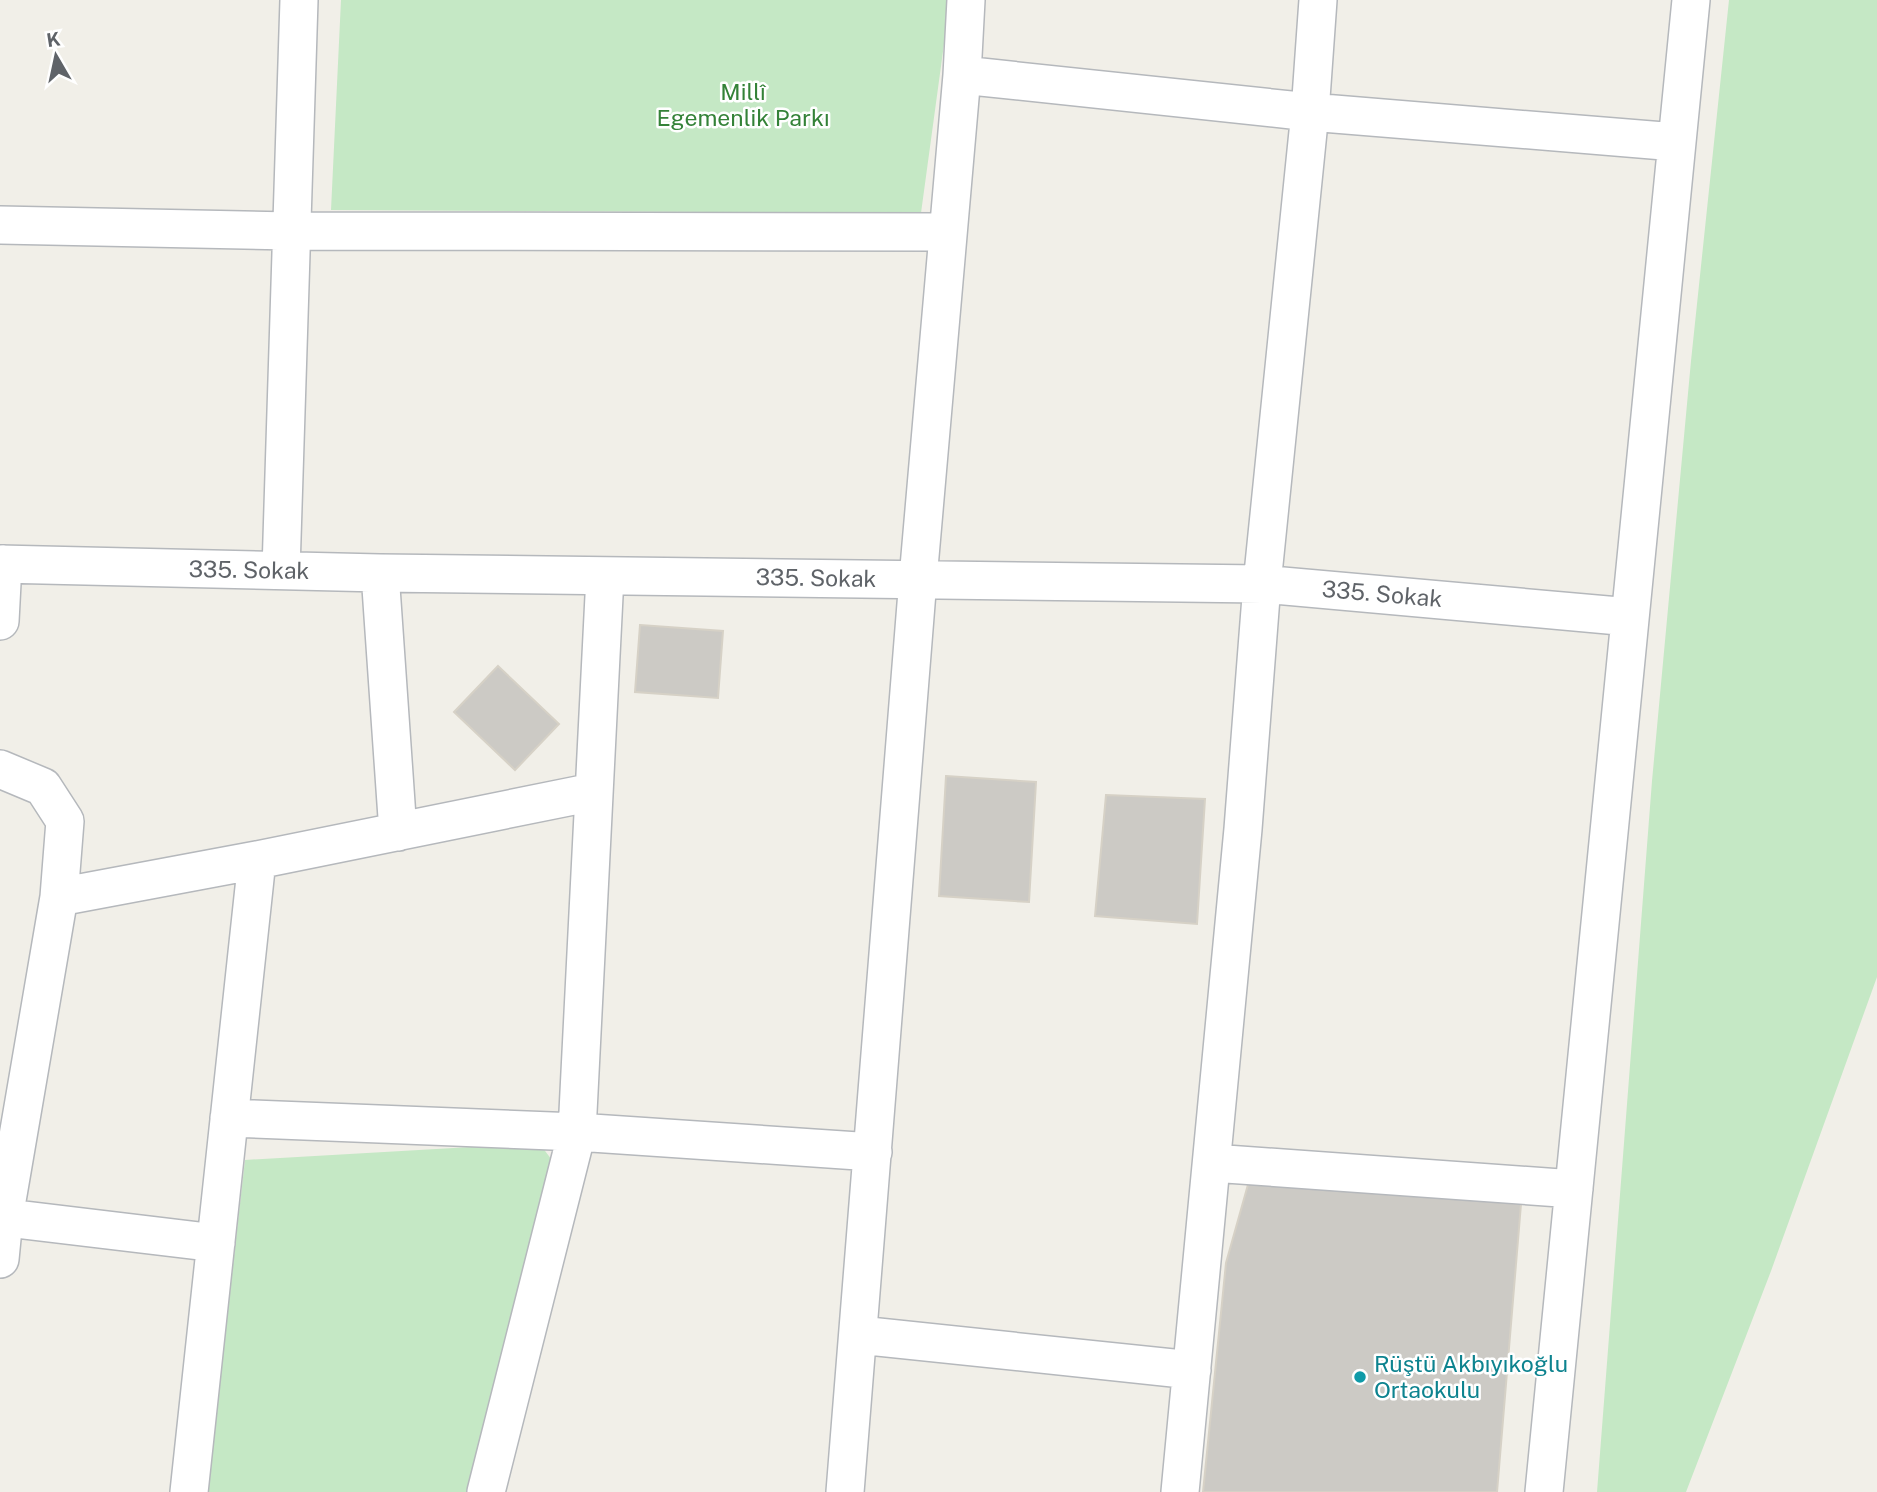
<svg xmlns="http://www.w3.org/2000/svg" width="1877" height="1492" viewBox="0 0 1877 1492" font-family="'Public Sans',sans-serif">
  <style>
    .green { fill: #c5e8c5 }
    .building { fill: #cccac5; stroke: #d6d1c6; stroke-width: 2 }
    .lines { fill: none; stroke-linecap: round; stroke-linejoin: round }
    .minor-casing { stroke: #b5b8bc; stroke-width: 40 }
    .minor { stroke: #fff; stroke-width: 37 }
    .culture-dot { fill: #0f9aa8; stroke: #fff; stroke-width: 2.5 }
    .labels { text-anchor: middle; stroke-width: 5; stroke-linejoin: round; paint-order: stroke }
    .park-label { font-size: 23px; fill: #348238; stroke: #fff }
    .street-label { font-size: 23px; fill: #5f6368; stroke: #fff }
    .culture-label { font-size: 23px; fill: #0d838f; stroke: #fff; text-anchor: start }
  </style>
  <rect width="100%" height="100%" fill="#f1efe8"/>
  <path class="green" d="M341,0H950L921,213L331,210Z
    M1729,0H1877V977L1771,1271L1686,1492H1597L1652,781L1691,361Z
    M539,1143L558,1168L469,1492H207L245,1160Z"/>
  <path class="building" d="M640,625L723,631L718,698L635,692Z
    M498,666L559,724L515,770L454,712Z
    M946,776L1036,782L1029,902L939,896Z
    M1106,795L1205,799L1197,924L1095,916Z
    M1249,1181L1521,1204L1497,1492H1203L1226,1263Z"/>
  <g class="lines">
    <g class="minor-casing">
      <path id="minor" d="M962,75L1310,112L1676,142
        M0,225L291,231L947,232
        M0,564L380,573L1262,584L1630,617
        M281,570L299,0
        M380,573L398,832
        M0,621L3,564
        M0,769L43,787L65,821L59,897L4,1218L0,1259
        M59,897L257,860L593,792
        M229,1118L577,1132L873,1152
        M1212,1163L1574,1189
        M0,1217L216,1243
        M859,1335L1192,1370
        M189,1492L257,860
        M486,1492L577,1132L605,576
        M845,1492L918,579L962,75L966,0
        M1180,1492L1243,829L1262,584L1310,112L1318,0
        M1544,1492L1691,0"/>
    </g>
    <use href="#minor" class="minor"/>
  </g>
  <circle class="culture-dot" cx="1360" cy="1377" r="7"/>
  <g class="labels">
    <g class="park-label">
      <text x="743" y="100">Millî<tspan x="743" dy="26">Egemenlik Parkı</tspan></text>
    </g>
    <g class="street-label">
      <text transform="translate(249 570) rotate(1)" y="8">335. Sokak</text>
      <text transform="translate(816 578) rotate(1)" y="8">335. Sokak</text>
      <text transform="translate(1382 594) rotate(5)" y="8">335. Sokak</text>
    </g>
    <g class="culture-label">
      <text x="1374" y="1372">Rüştü Akbıyıkoğlu<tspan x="1374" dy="26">Ortaokulu</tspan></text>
    </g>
  </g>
  <g transform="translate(56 56) rotate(351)" stroke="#ffffff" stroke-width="5" paint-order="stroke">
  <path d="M0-5L12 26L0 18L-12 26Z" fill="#5f6368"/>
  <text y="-10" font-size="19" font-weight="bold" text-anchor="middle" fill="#5f6368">K</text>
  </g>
</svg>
